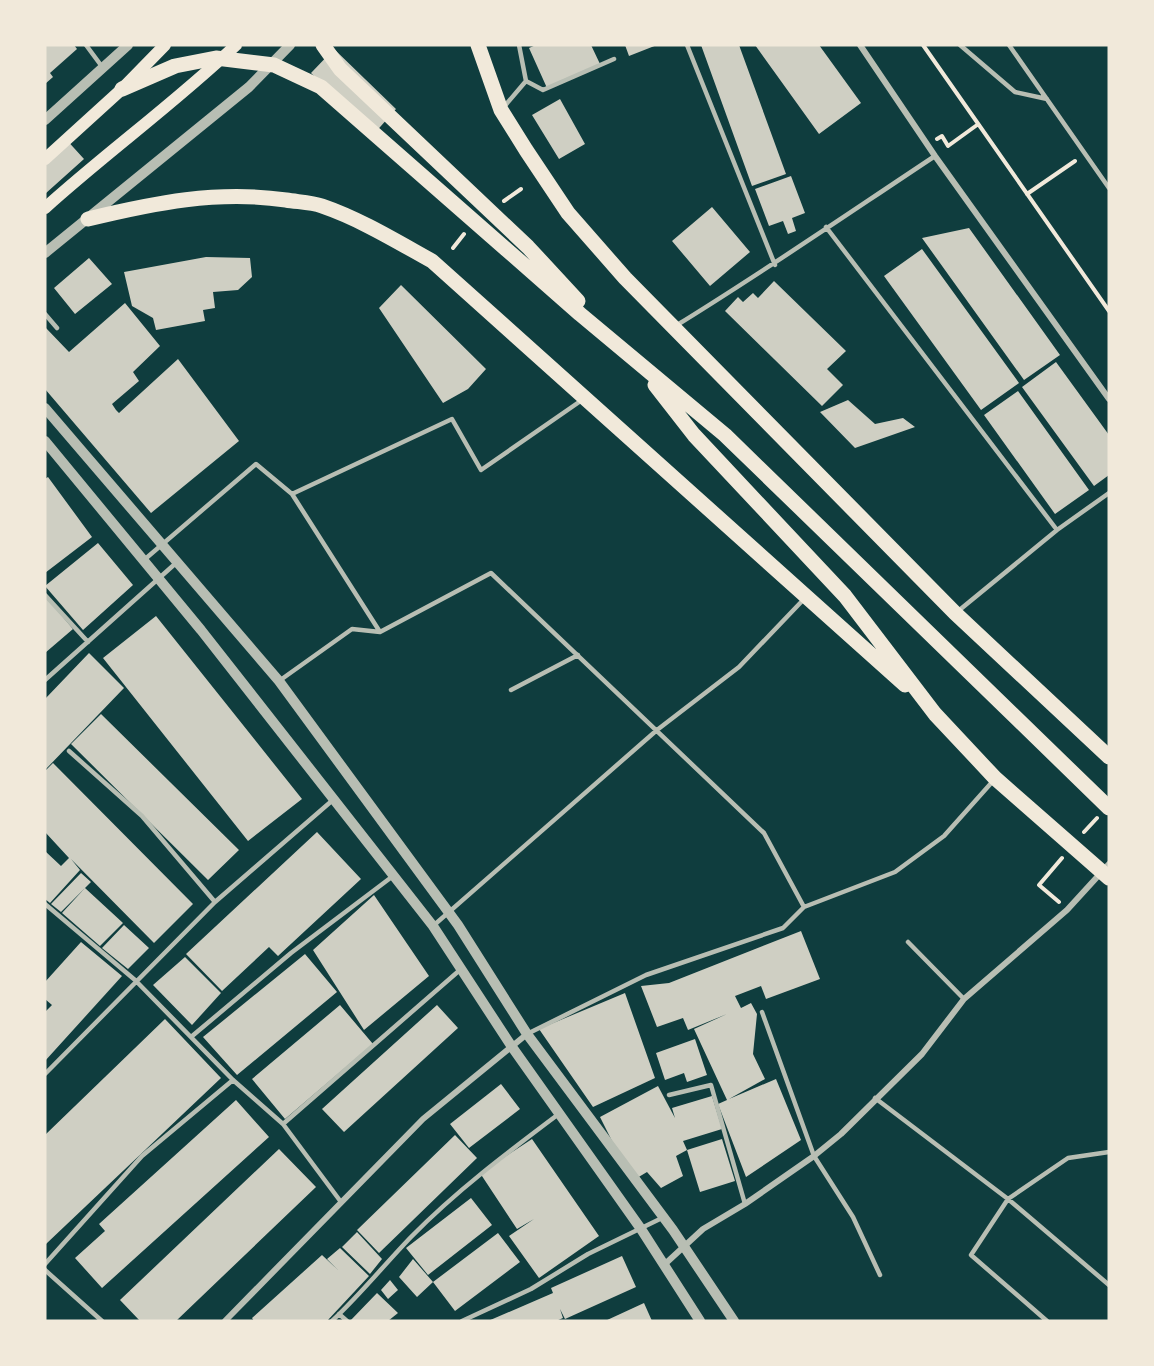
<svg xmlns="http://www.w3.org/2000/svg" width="1154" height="1366" viewBox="0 0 1154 1366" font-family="Raleway,sans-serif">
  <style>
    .building { fill: #cfcfc3 }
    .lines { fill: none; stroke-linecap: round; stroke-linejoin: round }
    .path { stroke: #f1e9da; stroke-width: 4 }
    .service { stroke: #b8beb3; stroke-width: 4.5 }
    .minor { stroke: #b8beb3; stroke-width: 6 }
    .tertiary { stroke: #b8beb3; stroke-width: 10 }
    .secondary { stroke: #f1e9da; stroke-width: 12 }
    .primary { stroke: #f1e9da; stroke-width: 15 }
  </style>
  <rect width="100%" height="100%" fill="#0f3d3e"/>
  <path class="building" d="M45,45H74L77,49L50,73L53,77L45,84Z
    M536,45H591L600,64L547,88L529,48Z
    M625,45H657L629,56Z
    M701,45H739L786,174L752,186Z
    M755,45H819L861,103L819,134Z
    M334,49L396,109L373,135L311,73Z
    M560,99L585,144L559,159L532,115Z
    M64,137L84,159L45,194V154Z
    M791,176L805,213L792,218L796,231L788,234L783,221L769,226L755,189Z
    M712,207L750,252L710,286L672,241Z
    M969,228L1060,355L1024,380L922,238Z
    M922,249L1019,383L981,410L884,276Z
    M206,257L250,258L252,277L238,290L213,292L215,308L203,310L205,321L156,330L153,318L132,306L124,272Z
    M89,258L112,284L75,314L54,288Z
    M774,281L846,351L827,369L843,385L822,406L725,311L738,297L743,302L753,293L758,298Z
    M401,285L486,369L468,389L443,403L379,308Z
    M125,303L160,346L133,372L139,381L112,404L116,410L119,413L178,359L239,441L151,513L45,389V327L69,352Z
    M1056,362L1109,435V475L1094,486L1022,387Z
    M1018,391L1089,490L1055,514L984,415Z
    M848,400L875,424L903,418L915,427L855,448L820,412Z
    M48,477L92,537L45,573V479Z
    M98,543L133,585L83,630L45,586Z
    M45,596L73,629L45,653Z
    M156,616L302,799L248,841L103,658Z
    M89,653L124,688L45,770V699Z
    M101,714L239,850L208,880L71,744Z
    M53,763L193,904L154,943L71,859L80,870L50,903L45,899V851L61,866L69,858L45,832V771Z
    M317,832L361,879L278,956L269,947L222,991L186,954Z
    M81,873L91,882L61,912L51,904Z
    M85,888L123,923L100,946L62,913Z
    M374,895L429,976L364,1030L313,950Z
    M124,925L149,948L128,969L102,948Z
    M801,931L820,979L766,999L761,986L735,996L741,1008L751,1003L757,1014L753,1054L765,1079L729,1099L776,1079L801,1140L746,1177L718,1104L727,1100L694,1029L727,1014L688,1030L683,1018L657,1027L641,986L669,983Z
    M81,942L122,976L45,1061V1012L52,1005L45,999V982Z
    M305,954L337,992L237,1075L203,1037Z
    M185,957L221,993L192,1025L153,985Z
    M625,993L655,1078L593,1107L539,1029Z
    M340,1005L373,1044L285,1119L252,1079Z
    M437,1005L458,1028L344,1132L322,1109Z
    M165,1019L221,1078L46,1244L45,1135Z
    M695,1039L707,1075L687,1082L684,1073L665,1080L656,1053Z
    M501,1084L520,1109L469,1148L450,1124Z
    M658,1086L675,1118L672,1108L712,1096L722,1129L683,1141L687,1150L676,1156L683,1176L661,1188L647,1172L637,1178L616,1149L600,1117Z
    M236,1100L269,1137L102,1288L75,1258L105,1231L99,1224Z
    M455,1135L477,1158L379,1253L357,1230Z
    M532,1139L599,1236L539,1278L509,1236L534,1219L517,1229L480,1173Z
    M722,1139L735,1181L700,1192L687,1150Z
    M279,1149L316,1187L176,1321H140L120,1300Z
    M471,1198L492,1225L428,1275L406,1248Z
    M357,1232L382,1259L370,1274L342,1247Z
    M498,1233L520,1262L455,1311L433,1282Z
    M340,1248L369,1276L327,1321H254L252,1318L322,1255L339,1271L327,1259Z
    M622,1256L636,1287L565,1319L560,1309L563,1318L556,1321H488L553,1293L551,1288Z
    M413,1259L433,1282L417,1297L399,1277Z
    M390,1280L398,1290L388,1299L381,1290Z
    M377,1293L398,1313L388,1321H350Z
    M644,1303L652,1321H605Z"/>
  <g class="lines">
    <path class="path" d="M923,45L1109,311
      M937,139L942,136L948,146L977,125
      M1027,194L1075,161
      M504,201L521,189
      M453,248L464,234
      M1084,832L1097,818
      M1059,902L1039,885L1062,858"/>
    <path class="service" d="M86,45L103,68
      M687,45L775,265
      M960,45L1015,92L1047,99
      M1009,45L1109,188
      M526,81L543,90L614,59
      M503,108L526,81L519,45
      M826,227L1057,530
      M45,314L57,328
      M677,325C765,271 849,213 935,156
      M292,494L452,419L481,470L582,400
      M144,560L256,464L292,494L380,632
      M45,595L88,642
      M957,612L1057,530L1109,493
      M45,680L176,563
      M279,681L352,629L380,632L491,573L764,833L804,907
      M511,690L578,655
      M69,751L142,816L215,902
      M45,904L135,980L233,1080L283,1124L341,1202
      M433,926L657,730L739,667L804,599
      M908,942L964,999
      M762,1012L814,1156L853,1217L880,1275
      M527,1034L646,975L783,928L804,907L895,872L944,836L993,781
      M191,1037L291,953L393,876
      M45,1074L215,902L334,799
      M669,1095L711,1085L745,1204
      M875,1098L1008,1199L1109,1285
      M283,1124L461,969
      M45,1264L142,1156L233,1080
      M45,1270L102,1321
      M339,1314L347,1321
      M332,1321C360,1295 384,1265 411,1237C456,1191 508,1152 560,1113
      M462,1321L531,1289L588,1254L662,1218
      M1047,1321L971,1255L1008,1199L1068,1158L1109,1152"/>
    <path class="minor" d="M860,45L935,156L1109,399
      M665,1264L703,1229L745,1204L814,1156L841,1134L922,1054L964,999L1067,910L1109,864
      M225,1321L423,1119L527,1034"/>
    <path class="tertiary" d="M45,120L128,45
      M45,253L249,87L290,45
      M45,408L279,681L458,925L527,1034L673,1230L734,1321
      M45,441L201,630L433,926L512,1047L641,1229L700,1321"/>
    <path class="secondary" d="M45,159L122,89L165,45
      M45,208C107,152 175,103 236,45"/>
    <path class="primary" d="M323,45L340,69L528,247L578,301
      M478,45L501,110L526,150L568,213L625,278L955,613L1109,757
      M122,89L175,66L216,58L274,65L321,87L580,314L725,435L1109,808
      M88,219C154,203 217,190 286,200C297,202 311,202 322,206C360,219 396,241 432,261L905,685
      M655,385L694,435L845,596L935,714L995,778L1109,878"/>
  </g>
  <rect width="1154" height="1366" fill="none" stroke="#f1e9da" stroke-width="93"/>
</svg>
